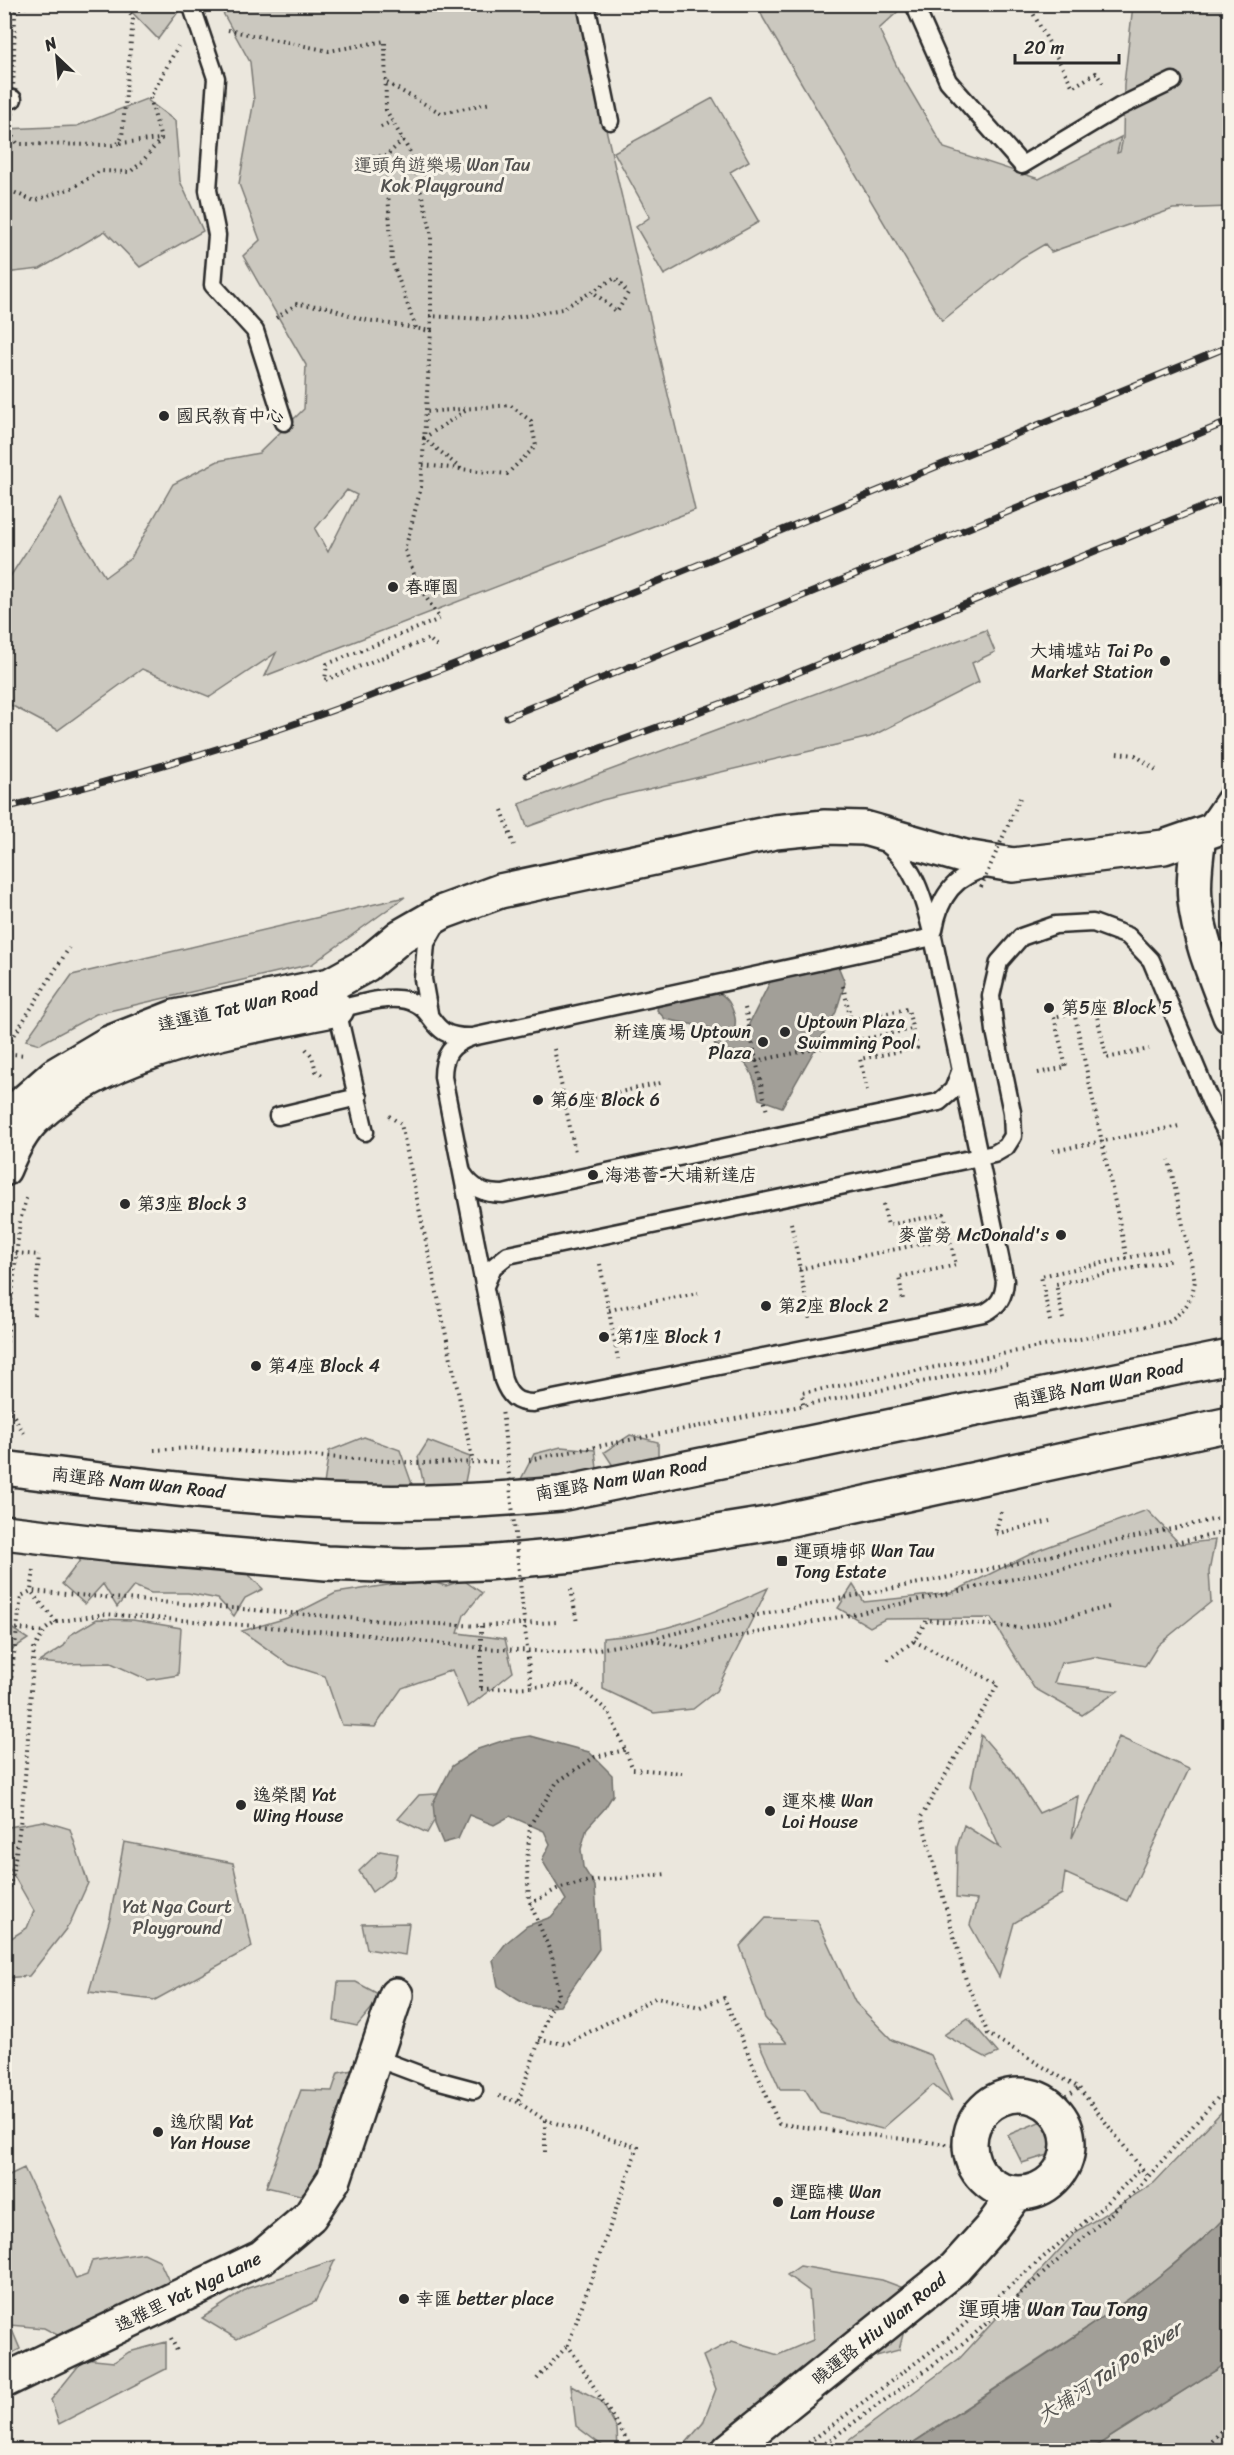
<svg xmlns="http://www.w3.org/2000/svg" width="1234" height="2455" viewBox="0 0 1234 2455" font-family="Sriracha,'LXGW WenKai TC',sans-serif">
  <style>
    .green { fill: #cbc8bf; stroke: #7b7a75; stroke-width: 1.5; fill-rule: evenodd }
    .water { fill: #a29f98; stroke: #72716c; stroke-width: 1.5 }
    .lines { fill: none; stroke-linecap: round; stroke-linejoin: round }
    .service-casing { stroke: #2b2b2b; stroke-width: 21 }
    .minor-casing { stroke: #2b2b2b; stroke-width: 38 }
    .secondary-casing { stroke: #2b2b2b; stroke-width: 38 }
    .path { stroke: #2b2b2b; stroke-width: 4; stroke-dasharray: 1.5 4.5; stroke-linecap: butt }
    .service { stroke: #f7f3e8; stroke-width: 16 }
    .minor { stroke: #f7f3e8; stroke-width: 33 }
    .secondary { stroke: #f7f3e8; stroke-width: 33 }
    .rail-casing { stroke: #2b2b2b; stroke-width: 7 }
    .rail { stroke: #f7f3e8; stroke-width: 4.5; stroke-dasharray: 14; stroke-linecap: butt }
    .path-bridge { stroke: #2b2b2b; stroke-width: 4; stroke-dasharray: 1.5 4.5; stroke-linecap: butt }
    .poi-dot { fill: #2b2b2b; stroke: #f7f3e8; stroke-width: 2 }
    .labels { text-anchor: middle; stroke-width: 6; stroke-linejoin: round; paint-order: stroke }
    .park-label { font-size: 18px; fill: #535250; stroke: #f7f3e8 }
    .poi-label { font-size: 18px; fill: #2b2b2b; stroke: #f7f3e8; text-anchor: start }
    .street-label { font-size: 18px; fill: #2b2b2b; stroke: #f7f3e8 }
    .water-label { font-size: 20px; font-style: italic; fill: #555451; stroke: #f7f3e8 }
    .quarter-label { font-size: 21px; fill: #2b2b2b; stroke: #f7f3e8 }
  </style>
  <rect width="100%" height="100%" fill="#ebe7dd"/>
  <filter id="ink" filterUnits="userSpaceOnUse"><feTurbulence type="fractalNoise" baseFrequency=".0167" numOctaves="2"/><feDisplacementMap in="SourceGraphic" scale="12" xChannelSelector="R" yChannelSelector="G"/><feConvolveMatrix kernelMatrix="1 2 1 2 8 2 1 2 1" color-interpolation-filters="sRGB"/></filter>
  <g filter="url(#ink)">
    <path class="green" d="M235,4L577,5L695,510L265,676L276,653L210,697L142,669L58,730L5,702L4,586L61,498L73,527L105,577L131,558L173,484L218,461L259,453L304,409L306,365L243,256L260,240L239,184L254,100L250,62L223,13ZM347,490L357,495L328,552L315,529Z
      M125,5H176L178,12L158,39Z
      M758,5H905L879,29L899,71L944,148L1039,179L1121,137L1117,153L1120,152L1123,138L1124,84L1133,5H1229V207L1173,209L1051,252L1045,244L1021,258L942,321L763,18Z
      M713,98L749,161L730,172L759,222L664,275L636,227L650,217L614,152Z
      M146,99L175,121L180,181L203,231L140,267L105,231L40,269L5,273V129L77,126Z
      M986,630L995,652L972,663L979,682L870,737L602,800L527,827L519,804Z
      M405,897L312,964L96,1014L40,1044L26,1040L72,975Z
      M630,1435L658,1442V1455L641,1491L621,1478L604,1452Z
      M364,1437L400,1450L413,1487L323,1491L329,1451Z
      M428,1441L470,1457L463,1492L424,1486L418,1457Z
      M561,1447L595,1450L600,1498L519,1483L534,1454Z
      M1147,1510L1180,1544L1215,1540L1209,1572L1211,1602L1158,1645L1145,1666L1094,1657L1061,1663L1054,1683L1118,1691L1082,1715L1034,1688L991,1618L885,1619L870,1627L838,1608L853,1585L864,1602L951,1593L1039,1550Z
      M81,1559H119L160,1565L242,1568L263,1589L245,1598L234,1616L218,1599L188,1593H151L134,1586L117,1607L103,1584L85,1604L62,1584Z
      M463,1580L482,1593L464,1615L458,1633L505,1639L513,1672L468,1707L452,1670L402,1688L375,1727L342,1725L325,1676L290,1665L242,1631L287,1618L336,1593L407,1582H432L446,1586Z
      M768,1588L716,1691L693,1709L654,1713L603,1689V1638C669,1633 708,1615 768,1588Z
      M97,1619L133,1620L181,1628L178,1675L148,1680L111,1663L60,1664L39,1662L64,1646L70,1635Z
      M5,1624L28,1639L5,1654H4Z
      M981,1735L1012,1771L1039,1813L1078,1796L1072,1838L1119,1737L1189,1769L1127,1901L1065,1873L1062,1894L1014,1923L999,1977L970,1925L977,1900L956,1898L957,1847L964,1825L1000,1848L971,1786Z
      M450,1793L427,1833L398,1819L419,1795Z
      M43,1821L70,1829L88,1883L69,1925L29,1976L5,1978V1942L27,1928L34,1911L5,1860L9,1827Z
      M124,1842L233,1863L252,1947L155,2000L89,1992L110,1918Z
      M380,1851L398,1854L394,1875L372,1892L359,1871Z
      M766,1918L817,1920L855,2002L892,2040L931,2055L952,2101L933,2085L882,2129L820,2113L805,2089H780L759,2043H787L765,2018L740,1946Z
      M409,1923L405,1955L367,1949L362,1924Z
      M338,1982H356L382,1996L357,2026L334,2021Z
      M968,2018L998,2053L987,2058L944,2035Z
      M367,2067L356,2148L300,2195L266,2187L301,2090L332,2091L338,2073Z
      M1229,2104V2213L1212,2231L1161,2275L1117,2308L902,2450H836L960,2358L1076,2232L1154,2183Z
      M1039,2122L1077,2126L1081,2145L1022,2163L1008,2135Z
      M24,2168L76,2279L87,2275L92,2261L144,2253L159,2260L174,2292L96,2355L44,2328L10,2325L20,2349L5,2357V2177Z
      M335,2260L315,2302L237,2339L202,2318L248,2288Z
      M800,2266L882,2280L914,2292L899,2350L835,2367L729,2450H680L703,2423L716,2389L703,2356L732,2341L778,2355L813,2340L809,2291L787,2275Z
      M166,2342V2369L59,2424L51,2400L84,2359L114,2362L129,2352Z
      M1229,2360V2450H1090L1218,2369Z
      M571,2385L601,2401L617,2429L618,2450H608L576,2426Z"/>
    <path class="water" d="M817,953L836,961L845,983L836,1012L782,1107L759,1099C752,1064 746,1060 715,1045L710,1028L665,1019L657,1010L660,998C683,994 719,979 731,1006C737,1020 736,1022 733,1037L740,1042L777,968L795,957Z
      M530,1736L589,1752L612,1775L613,1795L605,1808L587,1828L581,1849L583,1867L595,1886L599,1949L560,2006C530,2010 522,2004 498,1986L493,1960L506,1943L527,1926L551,1917L566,1900L542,1860L550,1844L544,1831L510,1816L494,1825L469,1815L458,1839L443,1843L435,1824L433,1803L452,1766L478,1749L505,1740Z
      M1229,2213V2360L1218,2369L1090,2450H902C956,2415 1009,2380 1062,2345C1121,2305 1181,2265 1229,2213Z"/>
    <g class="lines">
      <g class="service-casing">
        <path id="service" d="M191,4L216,78L208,190L217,235L213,285L255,331L284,422
          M590,4L587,9L610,121
          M914,4L948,81L1022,165L1119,107L1173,81
          M4,97L13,99
          M1203,830L1230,791
          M882,840C915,864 924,899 933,937L1005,1281C1004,1297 999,1306 984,1313L533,1403C516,1403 509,1396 503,1380L443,1077C443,1055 451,1044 472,1037L933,937
          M934,930C939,897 955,874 990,868
          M336,1005L365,1132
          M337,1009C358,1005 385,995 406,1000C440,1009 425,1038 471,1037
          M429,1013L423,979L426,943L438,922
          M278,1116L358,1097
          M463,1174C473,1189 484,1194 503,1194L939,1102L953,1090L960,1072
          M485,1286L493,1267L508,1255L994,1154L1006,1147L1013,1136L1012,1112L995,1031L991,996L999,962L1021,937L1055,925L1093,923L1128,936L1151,960L1213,1108L1230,1139
          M376,2058L429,2078L474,2090"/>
      </g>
      <g class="minor-casing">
        <path id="minor" d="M1199,836C1196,857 1193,879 1195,900C1199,940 1216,979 1230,1016
          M4,1120L55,1075L109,1043L175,1017L330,985L366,965L401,936L443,912L500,891L775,832L825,827L864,828L965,857L1013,865L1164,847L1230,824
          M4,1169C11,1152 20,1132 35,1118C113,1045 236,1030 337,1009
          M970 2144a49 49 0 1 1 98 0a49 49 0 1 1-98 0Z
          M4,2381L262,2257L310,2216L334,2179L396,1995
          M729,2450L955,2268L991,2228L1016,2194"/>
      </g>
      <g class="secondary-casing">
        <path id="secondary" d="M4,1468C122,1483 241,1499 359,1502C427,1504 493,1500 560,1494L1230,1357
          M4,1532L106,1544L326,1563L405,1566L485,1563L574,1555L773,1523L1230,1424"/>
      </g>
      <path class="path" d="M1028,4L1073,87L1096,73L1105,87
        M30,5L118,7C126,9 130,11 133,19L122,137L119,143L112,145L21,144L17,143L12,136L15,14L17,9Z
        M228,30L329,51L385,41L386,110L411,154L431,231V331
        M387,83L441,113L491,103
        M381,127L392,121
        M403,140L386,156L392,261L416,328
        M120,143L160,139
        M367,156H386
        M4,188L34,201L74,187L100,171L130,172L141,163L161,139L150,98L178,46
        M429,316L503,320L562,309L615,278L628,293L617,312L592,291
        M276,318L297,304L327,307L361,319L431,331L421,487L405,550L418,585L440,619L327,664L325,680L429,639L438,647
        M423,465L507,474L536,446L531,421L510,405L426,412
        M461,469L424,438L468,409
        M1117,753L1135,755L1159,772
        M502,810L514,845
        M843,986L851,1020L908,1009L917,1048L860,1059L867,1090
        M745,1008L767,1112
        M1074,1012L1127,1258
        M4,1049L12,1054L26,1055
        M306,1049L312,1056L316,1071L324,1076
        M554,1049L575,1152
        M5,1050L69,948
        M756,1061L912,1029
        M1038,1073L1066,1067L1054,1017L1095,1008L1107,1058L1149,1049
        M565,1104L661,1083
        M389,1116L401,1124L473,1462
        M1053,1151L1179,1126
        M883,1204L888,1225L944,1214L956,1265L899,1277L903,1300
        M791,1223L810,1320
        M600,1264L618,1359
        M799,1269L950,1238
        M609,1310L698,1293
        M34,1315L39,1255
        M1063,1319L1056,1284L1173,1260
        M1050,1321L1041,1276L1170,1249
        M4,1366L20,1221L27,1195
        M4,1398L11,1412
        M803,1404L802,1393L1167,1322C1185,1311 1191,1302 1195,1281L1169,1160
        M4,1412L12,1413L25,1435
        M154,1450L192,1448L417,1463L497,1462
        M529,1460L1007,1365
        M1001,1512L995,1534L1050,1521
        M34,1570L31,1591L56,1622
        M571,1589L577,1623
        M481,1626V1689
        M4,1627L43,1632
        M652,1639L712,1624L990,1569L1230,1516
        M914,1641L998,1684L921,1817L966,1980L988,2034L1079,2088L1148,2177
        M888,1660L914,1641L927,1620L1021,1628L1109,1607
        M531,1687L575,1684L609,1712L633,1769L682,1773
        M4,1737L21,1596L31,1591L396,1622L481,1626L557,1622
        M530,1904L557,1889L589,1881L667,1874
        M4,1911C26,1826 27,1736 34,1649L45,1630L56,1622L105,1614L368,1635L481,1648L575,1653L650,1640L683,1647L855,1614L1230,1531
        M539,2040L566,2044L657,1997L700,2007L724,1998L779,2124L969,2147
        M499,2096L518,2102
        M1051,2106L1079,2088
        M545,2120L638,2147L568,2345L633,2450
        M545,2152V2120L518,2102L550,2009L559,1995L552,1956L529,1900L527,1864L530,1825L557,1782L595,1757L625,1750
        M171,2338L178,2353
        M537,2379L568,2345
        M799,2450L946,2340L1106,2204L1141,2168
        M816,2450L970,2338L1131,2196L1230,2084
        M1204,2450L1230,2421"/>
      <use href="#service" class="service"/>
      <use href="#minor" class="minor"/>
      <use href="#secondary" class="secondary"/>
      <g class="rail-casing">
        <path id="rail" d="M507,717L1230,421
          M527,775L728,701L1230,496
          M4,808C90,787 174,763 258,736C338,710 416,679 493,649L1230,346"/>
      </g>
      <use href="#rail" class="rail"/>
      <path class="path-bridge" d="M981,887L1020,798
        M4,1252L39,1255
        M481,1689L531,1687L502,1409"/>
    </g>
  </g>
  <g class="poi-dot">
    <circle cx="164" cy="416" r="6"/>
    <circle cx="393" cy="587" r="6"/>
    <circle cx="1165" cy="661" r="6"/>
    <circle cx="1049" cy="1008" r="6"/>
    <circle cx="785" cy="1032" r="6"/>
    <circle cx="763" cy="1042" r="6"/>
    <circle cx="538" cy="1100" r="6"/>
    <circle cx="593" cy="1175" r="6"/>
    <circle cx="125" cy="1204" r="6"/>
    <circle cx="1061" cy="1235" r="6"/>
    <circle cx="766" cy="1306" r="6"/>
    <circle cx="604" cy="1337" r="6"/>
    <circle cx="256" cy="1366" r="6"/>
    <rect x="776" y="1555" width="12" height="12" rx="3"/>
    <circle cx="241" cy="1805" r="6"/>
    <circle cx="770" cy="1811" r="6"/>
    <circle cx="158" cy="2132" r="6"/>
    <circle cx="778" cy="2202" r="6"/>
    <circle cx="404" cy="2299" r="6"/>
  </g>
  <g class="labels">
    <g class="park-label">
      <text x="442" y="171">運頭角遊樂場 Wan Tau<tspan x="442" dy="21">Kok Playground</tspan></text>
      <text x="177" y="1913">Yat Nga Court<tspan x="177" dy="21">Playground</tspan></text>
    </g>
    <g class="poi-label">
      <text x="176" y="422">國民教育中心</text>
      <text x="405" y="593">春暉園</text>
      <text x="1153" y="657" text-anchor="end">大埔墟站 Tai Po<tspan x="1153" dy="21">Market Station</tspan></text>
      <text x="1061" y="1014">第5座 Block 5</text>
      <text x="797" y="1028">Uptown Plaza<tspan x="797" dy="21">Swimming Pool</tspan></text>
      <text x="751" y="1038" text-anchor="end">新達廣場 Uptown<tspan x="751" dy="21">Plaza</tspan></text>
      <text x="550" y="1106">第6座 Block 6</text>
      <text x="605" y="1181">海港薈-大埔新達店</text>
      <text x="137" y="1210">第3座 Block 3</text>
      <text x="1049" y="1241" text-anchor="end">麥當勞 McDonald's</text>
      <text x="778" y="1312">第2座 Block 2</text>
      <text x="616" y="1343">第1座 Block 1</text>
      <text x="268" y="1372">第4座 Block 4</text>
      <text x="794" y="1557">運頭塘邨 Wan Tau<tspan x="794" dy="21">Tong Estate</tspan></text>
      <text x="253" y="1801">逸榮閣 Yat<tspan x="253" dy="21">Wing House</tspan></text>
      <text x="782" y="1807">運來樓 Wan<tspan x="782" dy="21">Loi House</tspan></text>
      <text x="170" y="2128">逸欣閣 Yat<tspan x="170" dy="21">Yan House</tspan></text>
      <text x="790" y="2198">運臨樓 Wan<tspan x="790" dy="21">Lam House</tspan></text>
      <text x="416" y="2305">幸匯 better place</text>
    </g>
    <g class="street-label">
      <text transform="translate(238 1007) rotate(-13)" y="6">達運道 Tat Wan Road</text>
      <text transform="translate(1098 1384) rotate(-12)" y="6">南運路 Nam Wan Road</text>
      <text transform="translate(621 1479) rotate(-10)" y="6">南運路 Nam Wan Road</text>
      <text transform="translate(138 1483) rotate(6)" y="6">南運路 Nam Wan Road</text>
      <text transform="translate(188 2292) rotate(-26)" y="6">逸雅里 Yat Nga Lane</text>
      <text transform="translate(879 2329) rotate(-39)" y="6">曉運路 Hiu Wan Road</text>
    </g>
    <g class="water-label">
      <text transform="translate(1109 2372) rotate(-33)" y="7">大埔河 Tai Po River</text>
    </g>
    <g class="quarter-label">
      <text x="1053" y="2316">運頭塘 Wan Tau Tong</text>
    </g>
  </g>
  <rect width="1234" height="2455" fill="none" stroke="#f7f3e8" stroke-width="24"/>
  <rect x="12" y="12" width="1210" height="2431" fill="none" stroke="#2b2b2b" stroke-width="2" filter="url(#ink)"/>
  <g transform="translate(57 57) rotate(334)" stroke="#f7f3e8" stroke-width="4.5" paint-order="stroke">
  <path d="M0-4.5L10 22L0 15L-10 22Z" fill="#2b2b2b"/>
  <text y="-9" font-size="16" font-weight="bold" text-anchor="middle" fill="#2b2b2b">N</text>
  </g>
  <path d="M1015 54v9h104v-9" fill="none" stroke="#2b2b2b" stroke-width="3"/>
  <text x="1024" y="54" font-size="18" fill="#2b2b2b" stroke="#f7f3e8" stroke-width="4.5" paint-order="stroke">20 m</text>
</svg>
